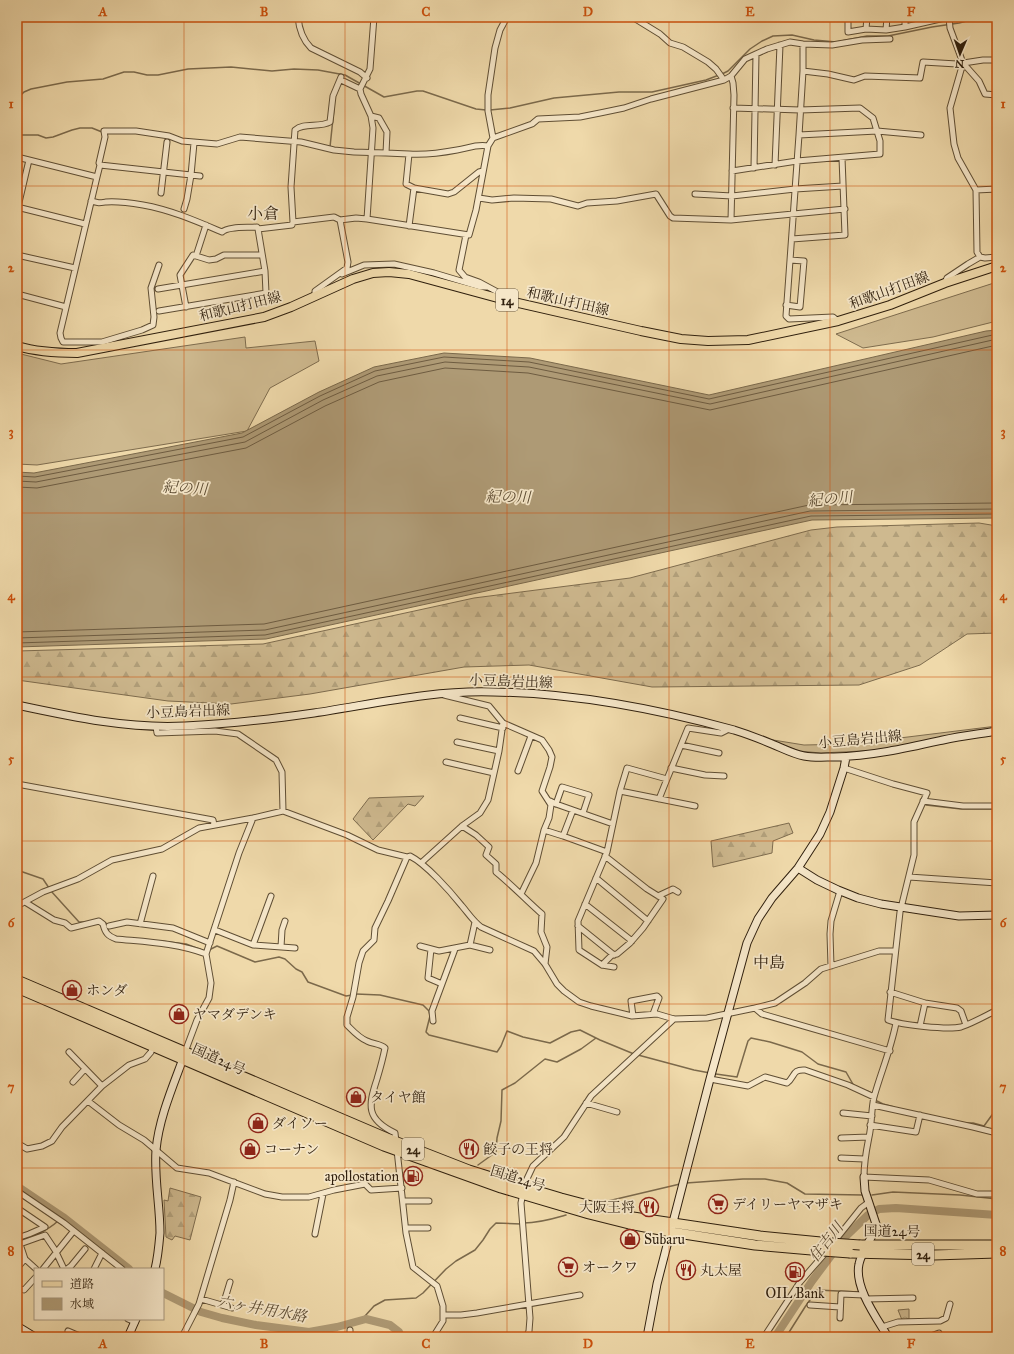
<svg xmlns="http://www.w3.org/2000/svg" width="1014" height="1354" viewBox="0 0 1014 1354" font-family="'IM FELL Great Primer','Noto Serif JP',serif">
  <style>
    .grass { fill: #ceb98f; stroke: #7e6c4e }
    .forest { fill: url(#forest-firs); stroke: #7e6c4e }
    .park { fill: url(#park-crowns); stroke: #7e6c4e }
    .water { fill: #ae9a75; stroke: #7b694b }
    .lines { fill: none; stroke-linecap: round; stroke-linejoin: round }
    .shore { stroke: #6e5c41; stroke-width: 1 }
    .stream { stroke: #7b694b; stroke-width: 1.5 }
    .river { stroke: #ae9a75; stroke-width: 8 }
    .street-casing { stroke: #5f4e34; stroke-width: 7 }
    .secondary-casing { stroke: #2f1f0d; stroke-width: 9 }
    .primary-casing { stroke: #2f1f0d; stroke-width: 10 }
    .highway-casing { stroke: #2f1f0d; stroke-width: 11 }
    .street { stroke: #f5e6c8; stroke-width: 5 }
    .secondary { stroke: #f5e6c8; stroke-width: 7 }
    .primary { stroke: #efd9aa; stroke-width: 8 }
    .highway { stroke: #efd9aa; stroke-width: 9 }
    .highway-bridge-casing { stroke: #2f1f0d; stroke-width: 11; stroke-linecap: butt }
    .highway-bridge { stroke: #efd9aa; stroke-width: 9 }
    .grid { fill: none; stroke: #cc500c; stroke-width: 1; stroke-opacity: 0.55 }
    .labels { text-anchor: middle; stroke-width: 3.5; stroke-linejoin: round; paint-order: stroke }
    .shield { fill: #f5e6c8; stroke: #6a5b45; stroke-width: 1 }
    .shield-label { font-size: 13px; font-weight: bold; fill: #2f1f0d }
    .street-label { font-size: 14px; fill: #2f1f0d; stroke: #f5e6c8 }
    .poi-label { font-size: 14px; fill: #2f1f0d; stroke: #f5e6c8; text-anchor: start }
    .water-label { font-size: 15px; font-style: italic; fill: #5b4a31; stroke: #f5e6c8 }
    .quarter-label { font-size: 16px; fill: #2f1f0d; stroke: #f5e6c8 }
    .neatline { fill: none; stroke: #cc500c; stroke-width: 1.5 }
    .grid-label { font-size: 13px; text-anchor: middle; font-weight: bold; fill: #cc500c }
  </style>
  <defs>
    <pattern id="forest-firs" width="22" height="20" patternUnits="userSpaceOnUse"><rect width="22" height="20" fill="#ceb98f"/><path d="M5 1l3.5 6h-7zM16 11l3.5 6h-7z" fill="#b19f7a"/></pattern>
    <pattern id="park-crowns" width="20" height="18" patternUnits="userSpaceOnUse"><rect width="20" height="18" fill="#ceb98f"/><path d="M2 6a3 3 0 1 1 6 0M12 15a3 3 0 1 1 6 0" fill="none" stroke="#b19f7a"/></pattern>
  </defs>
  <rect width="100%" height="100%" fill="#efd9aa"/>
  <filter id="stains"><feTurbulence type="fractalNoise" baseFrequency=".005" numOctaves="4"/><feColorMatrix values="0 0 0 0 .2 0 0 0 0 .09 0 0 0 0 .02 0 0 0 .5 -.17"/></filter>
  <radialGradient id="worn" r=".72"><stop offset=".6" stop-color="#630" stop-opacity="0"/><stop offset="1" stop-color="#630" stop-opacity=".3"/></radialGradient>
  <path class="grass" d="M997,282V321L933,337L863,348L836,334Z
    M245,337L246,348L315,341L319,361L270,388L247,431L37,465L17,464V353L61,364Z
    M997,726V728L882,750L821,753L799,751L767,739L804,745L851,744Z"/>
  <path class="forest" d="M979,523L997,526V633L967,634L920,665L859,685L652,687L529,665L464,667L310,694L231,704L168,701L17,680V651L263,644L474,598L630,578L811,530L837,527Z
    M424,796L415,806L408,804L373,840L353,819L369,798Z
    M789,823L793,833L773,841L772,853L713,867L711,841Z
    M170,1188L201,1197L190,1240L175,1236L172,1240L166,1237L164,1200L168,1201Z"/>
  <path class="park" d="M909,1309V1319L902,1320L898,1310Z"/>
  <path class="water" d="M997,330V518L812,520L266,639L17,647V472L34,473L242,433L319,392L374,367L444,353L530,358L709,395L986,331Z"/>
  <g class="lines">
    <path class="shore" d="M17,476L35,477L243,437L320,396L375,371L444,357L529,362L709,399L997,334
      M17,481L36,482L245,442L323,400L377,376L445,362L529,367L710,404L997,339
      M17,487L37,488L246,448L325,406L379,382L445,368L528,373L710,410L997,345
      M17,632L264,624L809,505L997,503
      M17,638L265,630L810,511L997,509
      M17,643L265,635L811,516L997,514"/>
    <path class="stream" d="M722,74L728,71L750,49L762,41L773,36L792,35L814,40L836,42L867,36H888L932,27L959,23L982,17
      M17,99L24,92L31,89L67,82L103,79L124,72H134L147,75H158L188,69L231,67L272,71L294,69L318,70L345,75L384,97L417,91H423L476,109L486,110
      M490,110L510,108L554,98L619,92H652L706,80L719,75
      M17,135H38L46,138L53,137L72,130L80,128H92L102,132
      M253,140L271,142
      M330,147L334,109
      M926,805L961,809H997
      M17,870L43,879L49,888
      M51,891L79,922H85
      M103,921L106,923L108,931
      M161,941L186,944L202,950
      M209,950L217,946L255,962L279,957L285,959L296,969L302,972L308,982L346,996L352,995
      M356,994L380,995L423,1005L429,1011L430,1016L426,1032L429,1035L497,1052L501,1046L507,1031L523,1037L550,1043L571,1032L580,1030L600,1040L634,1054
      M638,1055L694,1070L710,1073
      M716,1074L737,1077L748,1041L751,1038L770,1042L802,1052L818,1064L846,1072L854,1086
      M867,1091L874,1094
      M877,1101L883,1104L894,1107
      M964,1123H973L984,1126L997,1108
      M478,1165L496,1152L497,1138L501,1121L502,1090L515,1083L545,1059L557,1062L581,1049L596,1038
      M686,1183L743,1179H765L787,1183L805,1194L863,1195
      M872,1195L893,1192L960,1195L997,1199
      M608,1201L680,1184
      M524,1223C539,1223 552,1219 566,1215
      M17,1241C32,1236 46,1232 58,1221
      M366,1319L365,1316L374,1306L385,1300L416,1298L423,1293L446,1269L456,1261L475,1250L483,1240L490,1229L496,1223L521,1224
      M324,1329L325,1337
      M786,1337L805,1307L817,1290L859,1292"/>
    <path class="river" d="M17,1186L63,1217L129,1269
      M163,1293L201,1312L222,1318L256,1325L309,1332L337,1327L366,1319L390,1325L399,1332L401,1337
      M775,1337L812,1281L845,1237L868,1215L879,1209L896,1208L997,1215"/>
    <g class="street-casing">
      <path id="street" d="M298,17C299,29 303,40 311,48L360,72L367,78
        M634,17V18L660,34L670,43L683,47L708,62L716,69L724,80
        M848,17V32L866,29L886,30L905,27L949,17
        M949,17L950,28L963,63L979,81L985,94L997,95
        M905,27V17
        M866,29L867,17
        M886,30L887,17
        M803,44V71L799,135L786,316L789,319L833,317L838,321
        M963,63L950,108L954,144L958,158L976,190L977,252L980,257
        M803,71L828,74L854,80L865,76L920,78L923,62L957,64L983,60H997
        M731,76L733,83L734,95L731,220
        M341,80L360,89
        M371,116L379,118L387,132L386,153L409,154L406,184L414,188L409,226
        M799,135L877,131L921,135
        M493,138L488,111V95L495,48L500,30L507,17
        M409,154C425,155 441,153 457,150C469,148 476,144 488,146
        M17,157L97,177L60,333L61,338L63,342H102L142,330L153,325L154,317L151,288L159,265
        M100,165L191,175L194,143
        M775,165L780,45
        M754,168L756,54
        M732,171L797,161L880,154V141L873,118L860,108L800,110L733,108
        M97,177L100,165L99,163L105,137L104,131H136L169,136L182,141L217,144L240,137L301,142L334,150L354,152L386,153
        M414,188L448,194L454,192L479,172L483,171
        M976,190L997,189
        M161,193L167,142
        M695,194L732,196L795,189L843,186
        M479,198L492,200L514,198L551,199L578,206L587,203L617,201L656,194L670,216L673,218L731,220L845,209
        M91,201C99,203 98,203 106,202C117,201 131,203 143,205C171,210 196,221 222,232C229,226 247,228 257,227L258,229
        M17,207L85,224
        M184,209L187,199L191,175L200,176
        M17,211L29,160
        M367,219L373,128L371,116L361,94L360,89L370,69L374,17
        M340,220L334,217L293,222L291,187L295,130C304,122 319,128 330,122L333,96L341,77
        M466,235L459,270L465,277L479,282L505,296V300
        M792,239L845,235L842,158
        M17,255L75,268
        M196,256L206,225
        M342,274L364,265L394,264L434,273L481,287H488
        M945,283L947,278L968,264L980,257L985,258L997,257
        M158,289L265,271
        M17,294L66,307
        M315,296V291L347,268L348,262L340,220L356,218L367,219L469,235L476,210L488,146L493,138L532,124L538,119L580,117L600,113L624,108L651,99L724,80L731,76L745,59L767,49L790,42L803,44L832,45L862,40L890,39
        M786,305L800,307L804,261L790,260
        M186,307L180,275L193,255L209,260L216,259L224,255H262
        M159,311L266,293L265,271L258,229L292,225L293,222
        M444,695L489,706L503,723L542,740L549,750L552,757L550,767L542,791L551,805L549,818L544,830L536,863L521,894
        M460,718L503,728
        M156,727L157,733L215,731L238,734L276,760L282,772L283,811
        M457,742L499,751
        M681,745L719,753
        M446,762L494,773
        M671,768L705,775L724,776
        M844,768L893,784L927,793L914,822V855L900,912L888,1020C901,1025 947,1030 961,1027C973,1023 985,1016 997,1010
        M518,771L531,736
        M17,784L213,820L214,825
        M620,791L695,806
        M659,799L667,779
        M550,801L556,804L562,787L589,795L583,813
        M923,801L963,806H997
        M556,804L573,810
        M462,826L476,835L489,847L486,855L496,864V872C512,885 526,900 542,914L541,932L547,947L545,964
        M544,830L563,836
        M607,852L563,836L573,810L613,824
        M421,863L462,826L480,813L488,800L499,751L503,723
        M909,877L997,883
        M596,878L648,921
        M658,896L673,889L678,892
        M25,902L54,920L65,923L71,928L99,921L103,924C105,933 108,936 116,939C147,942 177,943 206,954
        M585,904L632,941
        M17,906L43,892L78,879L112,860L162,849L199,828L253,818L283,811L347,835L378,850L407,857L410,856C426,864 450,891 462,906C468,913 473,921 481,927L534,951L545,964L557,984L564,991L579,1002L591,1006L632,1016L657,1014L674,1019L707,1018L755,1008L762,1014L890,1051
        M140,924L153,876
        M109,926L127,922L173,928L210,943
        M578,926L614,955
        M215,930L253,945L295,948
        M253,945L271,896
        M470,945L490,950
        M420,946L439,951L470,945L475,922
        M281,947L282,930L285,921
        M431,949L428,978L442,984L432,1011L433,1021
        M602,965L612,955L617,954L630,943L643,928L663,899L647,889L605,856
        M831,966L830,934L831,921L840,891
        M614,967L602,965L579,950L578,921L607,852L620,791L627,768L667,779L688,728L721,733L729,729
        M442,984L455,949
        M890,992L925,1003L957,1008L961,1011L966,1025
        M755,1008L775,1003L805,983L821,969L879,951H895
        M633,1016L631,1001L657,996L659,998L653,1014
        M896,1023C891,1049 881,1072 874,1097C871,1110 872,1124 869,1137C866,1152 864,1161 864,1177L929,1180L977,1194H997
        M920,1026L925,1003
        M69,1052L102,1086
        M185,1052L197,1020L209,998L211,983L206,954L239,853L253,818
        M710,1079L748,1086L765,1077L787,1083C795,1077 792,1069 805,1070L848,1085L874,1097
        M73,1082L85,1069
        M88,1101L119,1125L144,1140L177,1168L209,1173L265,1194L282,1197H309L334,1190L365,1184L371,1190L402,1188
        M586,1103L617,1112
        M873,1105L973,1127L997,1133
        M843,1113L872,1116
        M870,1125L916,1132L920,1115
        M841,1138L869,1137
        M396,1142L395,1133C366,1119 368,1106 377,1079C380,1069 383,1058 385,1048C381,1044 373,1044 367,1041C359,1038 353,1031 347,1025V1017L353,997L359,963L363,951L374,940L375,928L388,901L407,857
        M17,1143L27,1149L42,1146L52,1141L62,1127L102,1086L129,1065L145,1059L151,1052L153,1046
        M397,1150L406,1233L413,1267L437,1286L443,1306V1321L433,1337
        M841,1158L864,1159
        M17,1191L64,1223L122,1269
        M403,1201H429
        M17,1208L45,1227L29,1234L17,1238
        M406,1228H428
        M315,1234L323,1194
        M833,1243L861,1208L869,1202
        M20,1244L25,1259L36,1269
        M17,1245L45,1235L55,1250L64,1269
        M17,1268L25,1259
        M43,1269L72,1233
        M67,1269L71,1266L85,1249
        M94,1269L102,1253
        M17,1288L24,1290L35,1278
        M201,1299L232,1308
        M866,1299L913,1298
        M223,1305L230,1282
        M810,1305L840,1307
        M444,1315H461L477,1313L580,1295
        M840,1318L841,1294L864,1295
        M128,1319L135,1322
        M882,1327L898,1322L940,1321L946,1318L950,1304
        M350,1330V1337
        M68,1331L82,1337
        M182,1337L199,1304L230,1200L234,1182
        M526,1337L529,1331L530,1318L521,1203L525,1183L533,1166L564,1137L591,1096L674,1019
        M764,1337L800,1282L827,1251
        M928,1337L939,1333"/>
    </g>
    <g class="secondary-casing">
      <path id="secondary" d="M17,705C73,717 128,729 185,726C228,724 272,719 314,713C374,704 432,690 493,692C573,693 657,709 734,730C747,734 760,739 772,744C782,748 793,754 804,756C814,758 825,757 834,757C872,756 907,748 943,740C961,736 979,734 997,731
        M798,868L817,880L838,890L858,898L881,904L959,916L997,915
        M864,1177L865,1191L876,1224V1228C871,1239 861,1253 859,1264C854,1287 876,1317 888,1337
        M155,1269C158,1257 159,1245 160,1233C160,1205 154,1178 156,1150C159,1118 173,1086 184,1056
        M17,1326L35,1337
        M128,1337L136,1319
        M647,1337L657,1284L710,1079L747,943L758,919L772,898L798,868L820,834L830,812L844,768L846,757"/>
    </g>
    <g class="primary-casing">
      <path id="primary" d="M17,346C37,352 57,353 77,353L264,317L291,307L353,279L373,273L389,272L409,274L505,300L641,331L681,339L708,341L748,340L838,321L890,305L945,283L997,266"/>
    </g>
    <g class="highway-casing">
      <path id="highway" d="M17,980L387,1138L469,1170L504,1181L561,1198L633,1217L760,1236L831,1243
        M17,988L384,1146L501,1188L589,1214L629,1224L671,1232L755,1245L823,1251
        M860,1245H997
        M850,1253L934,1255L997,1253"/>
    </g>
    <use href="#street" class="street"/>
    <use href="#secondary" class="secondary"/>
    <use href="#primary" class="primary"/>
    <use href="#highway" class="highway"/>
    <g class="highway-bridge-casing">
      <path id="highway-bridge" d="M831,1243L860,1245
        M823,1251L850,1253"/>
    </g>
    <use href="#highway-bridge" class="highway-bridge"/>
  </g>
  <path class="grid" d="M184,17V1337M345,17V1337M507,17V1337M669,17V1337M830,17V1337M17,186H997M17,350H997M17,513H997M17,677H997M17,841H997M17,1004H997M17,1168H997"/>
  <defs>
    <g id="shop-ring" transform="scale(1)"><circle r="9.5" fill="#f5e6c8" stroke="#8f2418" stroke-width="1.5"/><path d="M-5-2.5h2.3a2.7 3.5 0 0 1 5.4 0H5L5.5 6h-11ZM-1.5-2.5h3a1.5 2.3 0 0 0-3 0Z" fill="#8f2418"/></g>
    <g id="restaurant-ring" transform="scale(1)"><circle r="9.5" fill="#f5e6c8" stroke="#8f2418" stroke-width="1.5"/><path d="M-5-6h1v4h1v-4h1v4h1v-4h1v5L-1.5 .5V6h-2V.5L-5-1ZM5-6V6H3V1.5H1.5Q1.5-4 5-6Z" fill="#8f2418"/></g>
    <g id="fuel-ring" transform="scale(1)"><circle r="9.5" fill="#f5e6c8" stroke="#8f2418" stroke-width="1.5"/><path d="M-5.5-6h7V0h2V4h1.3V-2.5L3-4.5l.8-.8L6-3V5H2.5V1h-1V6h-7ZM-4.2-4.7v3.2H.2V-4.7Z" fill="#8f2418"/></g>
    <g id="supermarket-ring" transform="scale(1)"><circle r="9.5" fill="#f5e6c8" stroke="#8f2418" stroke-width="1.5"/><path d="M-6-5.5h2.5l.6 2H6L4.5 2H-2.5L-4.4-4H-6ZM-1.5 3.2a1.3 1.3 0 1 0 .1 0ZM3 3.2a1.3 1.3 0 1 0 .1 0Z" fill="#8f2418"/></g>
  </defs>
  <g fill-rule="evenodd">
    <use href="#shop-ring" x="72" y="990"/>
    <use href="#shop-ring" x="179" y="1014"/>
    <use href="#shop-ring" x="356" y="1097"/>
    <use href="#shop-ring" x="258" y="1123"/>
    <use href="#shop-ring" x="250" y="1149"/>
    <use href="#restaurant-ring" x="469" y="1149"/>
    <use href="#fuel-ring" x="413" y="1176"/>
    <use href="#supermarket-ring" x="718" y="1204"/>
    <use href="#restaurant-ring" x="649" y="1207"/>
    <use href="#shop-ring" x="630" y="1239"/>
    <use href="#supermarket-ring" x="568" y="1267"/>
    <use href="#restaurant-ring" x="686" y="1270"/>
    <use href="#fuel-ring" x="795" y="1272"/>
  </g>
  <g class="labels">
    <g class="shield">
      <rect x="496" y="289" width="22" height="22" rx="3"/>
      <rect x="402" y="1138" width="22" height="22" rx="3"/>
      <rect x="912" y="1243" width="22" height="22" rx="3"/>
    </g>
    <g class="shield-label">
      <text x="507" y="305">14</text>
      <text x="413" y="1154">24</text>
      <text x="923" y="1259">24</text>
    </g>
    <g class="street-label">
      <text transform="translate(889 290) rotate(-20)" y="5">和歌山打田線</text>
      <text transform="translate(568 301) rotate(13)" y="5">和歌山打田線</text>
      <text transform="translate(240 306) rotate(-14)" y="5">和歌山打田線</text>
      <text transform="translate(511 681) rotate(2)" y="5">小豆島岩出線</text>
      <text transform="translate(188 711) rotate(-2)" y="5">小豆島岩出線</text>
      <text transform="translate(860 739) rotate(-5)" y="5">小豆島岩出線</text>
      <text transform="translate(219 1059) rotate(24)" y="5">国道24号</text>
      <text transform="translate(518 1178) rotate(17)" y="5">国道24号</text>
      <text transform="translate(892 1231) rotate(1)" y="5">国道24号</text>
    </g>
    <g class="poi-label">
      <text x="86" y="995">ホンダ</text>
      <text x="193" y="1019">ヤマダデンキ</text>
      <text x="370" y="1102">タイヤ館</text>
      <text x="272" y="1128">ダイソー</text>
      <text x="264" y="1154">コーナン</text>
      <text x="483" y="1154">餃子の王将</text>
      <text x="399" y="1181" text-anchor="end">apollostation</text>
      <text x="732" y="1209">デイリーヤマザキ</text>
      <text x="635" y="1212" text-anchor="end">大阪王将</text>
      <text x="644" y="1244">Subaru</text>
      <text x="582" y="1272">オークワ</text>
      <text x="700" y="1275">丸太屋</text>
      <text x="795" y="1298" text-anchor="middle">OIL Bank</text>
    </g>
    <g class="water-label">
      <text transform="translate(185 488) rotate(3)" y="5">紀の川</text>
      <text transform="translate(508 497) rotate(1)" y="5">紀の川</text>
      <text transform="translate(830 499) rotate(-6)" y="5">紀の川</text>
      <text transform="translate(826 1242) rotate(-52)" y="5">住吉川</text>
      <text transform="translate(262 1309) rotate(10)" y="5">六ヶ井用水路</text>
    </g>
    <g class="quarter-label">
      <text x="263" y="219">小倉</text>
      <text x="769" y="968">中島</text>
    </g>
  </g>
  <rect width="1014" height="1354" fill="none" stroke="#efd9aa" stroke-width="44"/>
  <rect x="34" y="1268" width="130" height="52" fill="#f5e6c8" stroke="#a6967d"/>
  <rect x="42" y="1281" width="20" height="6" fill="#efd9aa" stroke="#a6967d"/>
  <text x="70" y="1288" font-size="12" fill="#2f1f0d">道路</text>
  <rect x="42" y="1298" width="20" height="12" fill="#ae9a75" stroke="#a6967d"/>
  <text x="70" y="1308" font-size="12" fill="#2f1f0d">水域</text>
  <g transform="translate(960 54) rotate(182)" stroke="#f5e6c8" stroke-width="3" paint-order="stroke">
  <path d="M0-3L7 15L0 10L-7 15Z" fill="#2f1f0d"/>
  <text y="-6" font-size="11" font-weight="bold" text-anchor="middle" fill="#2f1f0d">N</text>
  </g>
  <rect x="22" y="22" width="970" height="1310" class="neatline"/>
  <g class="grid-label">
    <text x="103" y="16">A</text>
    <text x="264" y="16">B</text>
    <text x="426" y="16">C</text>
    <text x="588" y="16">D</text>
    <text x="750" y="16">E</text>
    <text x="911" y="16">F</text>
    <text x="11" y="108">1</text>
    <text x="1003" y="108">1</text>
    <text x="11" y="272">2</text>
    <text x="1003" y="272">2</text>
    <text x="11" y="436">3</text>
    <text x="1003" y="436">3</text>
    <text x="11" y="600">4</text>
    <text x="1003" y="600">4</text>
    <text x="11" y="763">5</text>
    <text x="1003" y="763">5</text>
    <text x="11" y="927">6</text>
    <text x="1003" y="927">6</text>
    <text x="11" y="1091">7</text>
    <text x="1003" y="1091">7</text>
    <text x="11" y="1255">8</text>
    <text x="1003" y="1255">8</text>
    <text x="103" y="1348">A</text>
    <text x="264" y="1348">B</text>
    <text x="426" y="1348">C</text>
    <text x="588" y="1348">D</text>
    <text x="750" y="1348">E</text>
    <text x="911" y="1348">F</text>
  </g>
  <rect width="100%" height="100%" filter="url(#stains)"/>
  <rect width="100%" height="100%" fill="url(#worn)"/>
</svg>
